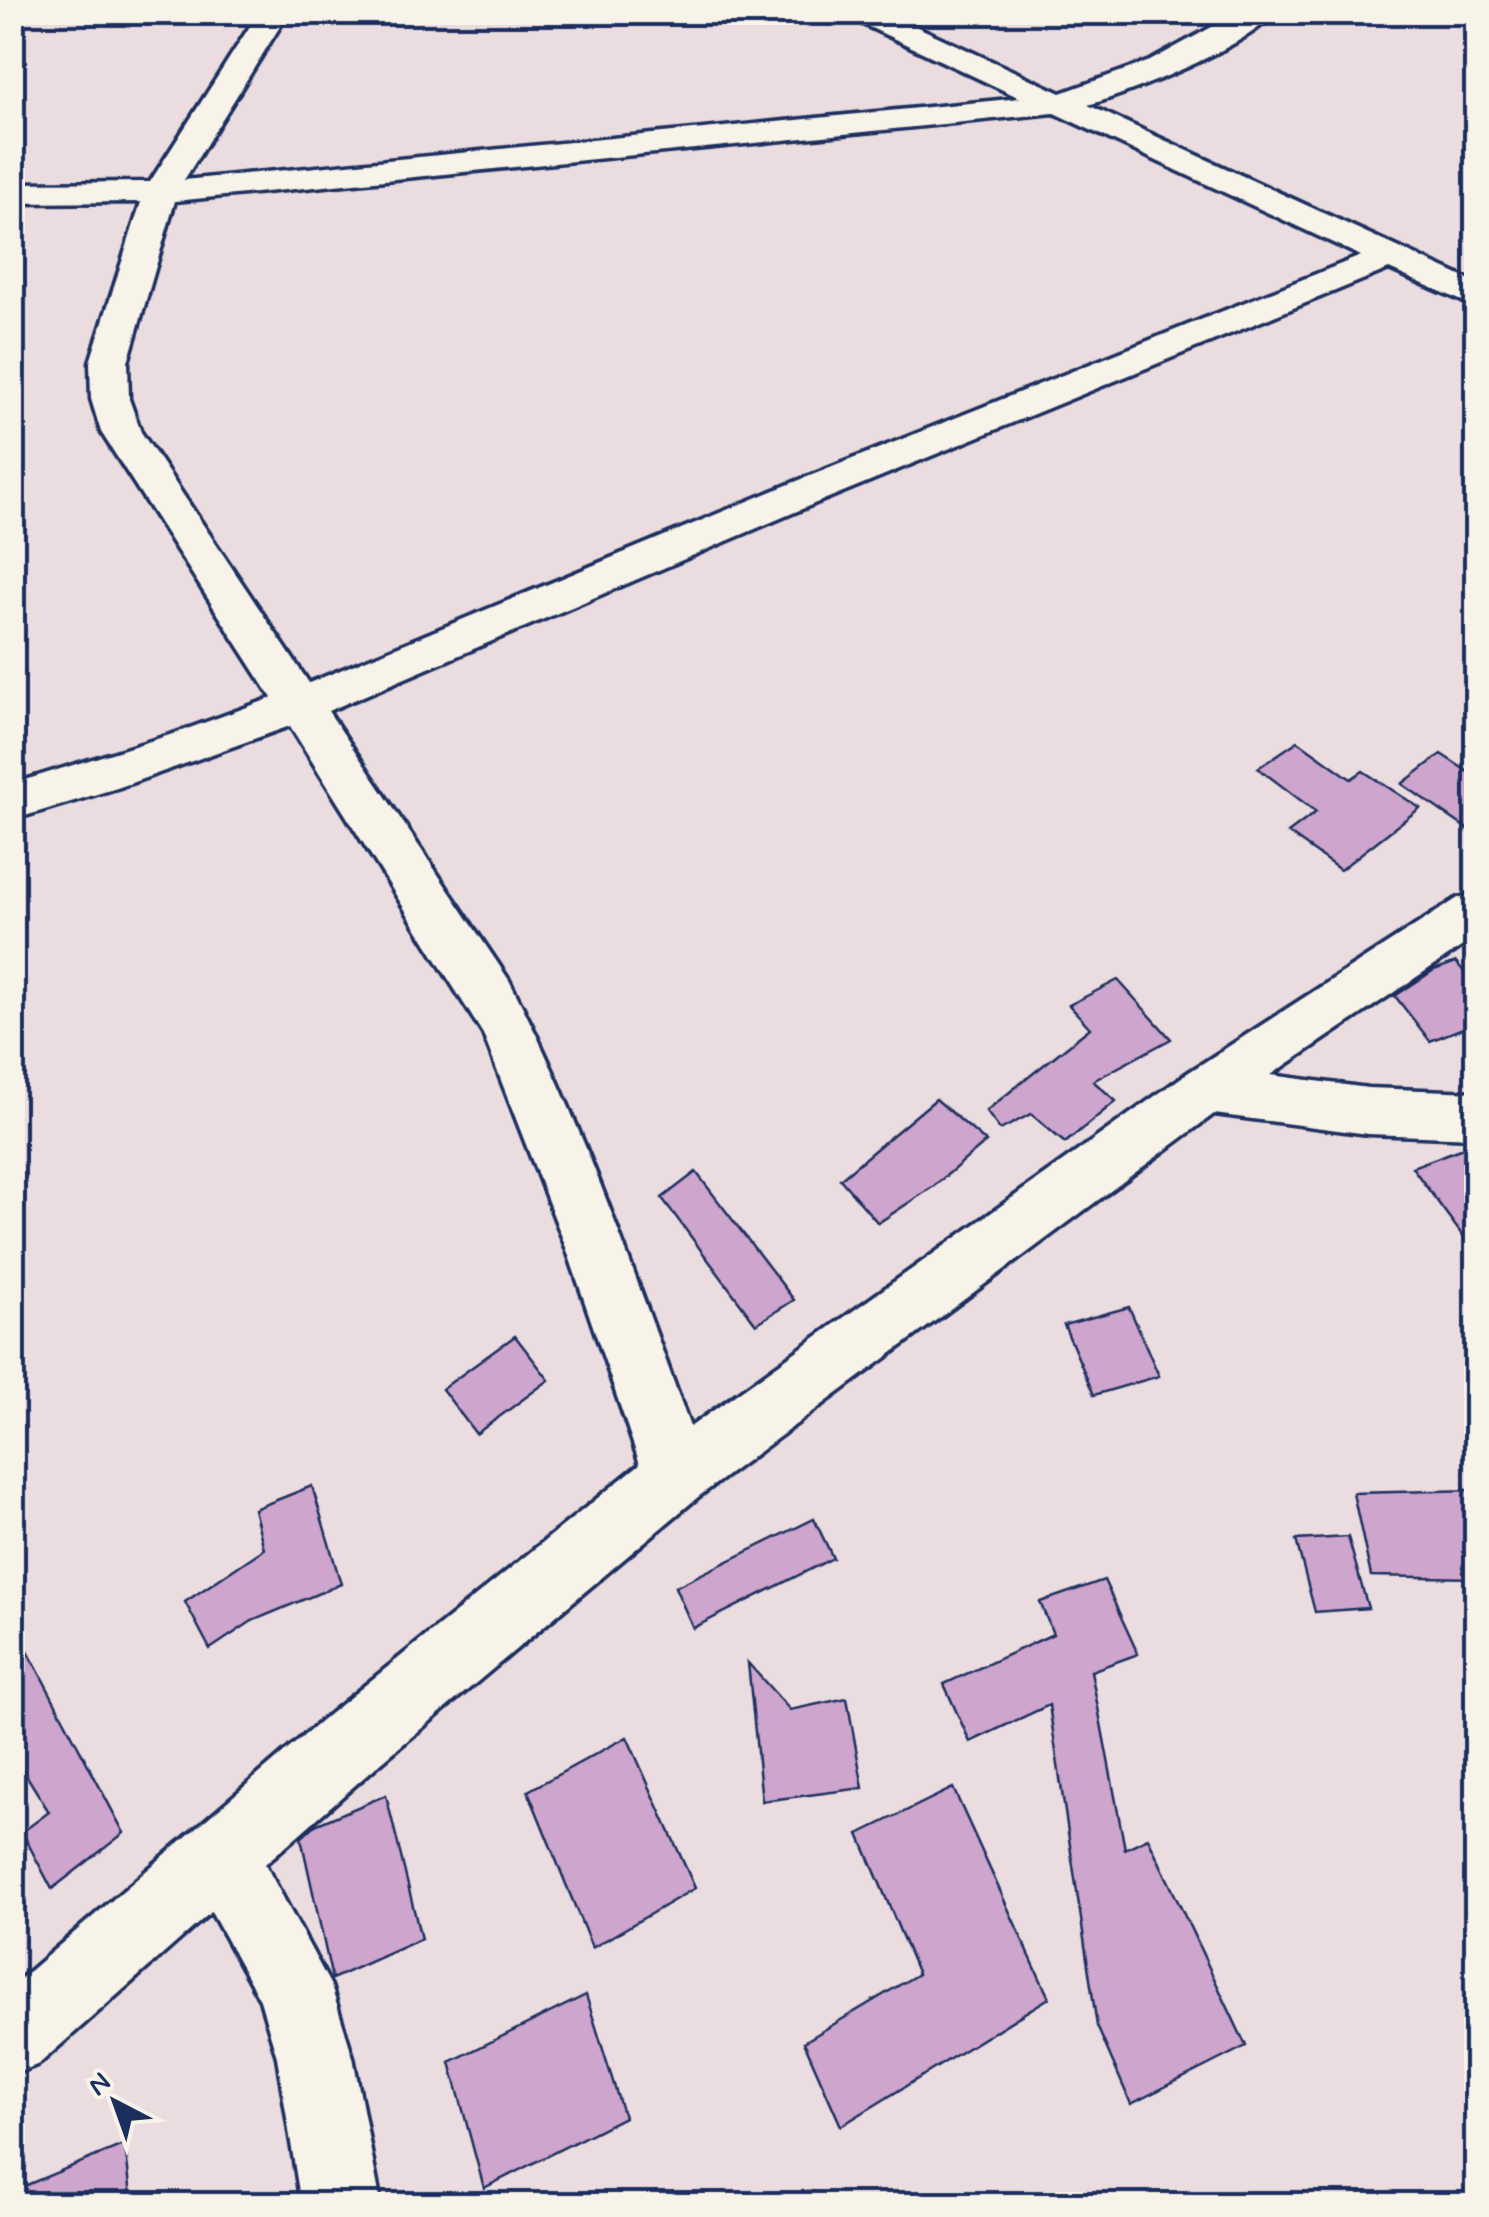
<svg xmlns="http://www.w3.org/2000/svg" width="1489" height="2217" viewBox="0 0 1489 2217" font-family="Mynerve,sans-serif">
  <style>
    .building { fill: #cea5cc; stroke: #1b2f5e; stroke-width: 2.5 }
    .lines { fill: none; stroke-linecap: round; stroke-linejoin: round }
    .minor-casing { stroke: #1b2f5e; stroke-width: 7 }
    .minor { fill: #f7f3e8; fill-rule: evenodd }
  </style>
  <rect width="100%" height="100%" fill="#ebdce0"/>
  <filter id="ink" filterUnits="userSpaceOnUse"><feTurbulence type="fractalNoise" baseFrequency=".01" numOctaves="2"/><feDisplacementMap in="SourceGraphic" scale="20" xChannelSelector="R" yChannelSelector="G"/><feConvolveMatrix kernelMatrix="1 2 1 2 8 2 1 2 1" color-interpolation-filters="sRGB"/></filter>
  <g filter="url(#ink)">
    <path class="building" d="M1298,741L1351,779L1363,771L1420,808L1340,870L1288,833L1316,812L1258,768Z
      M1441,754L1476,777V835L1402,784Z
      M1456,962L1476,986V1023L1430,1041L1395,996L1434,970Z
      M1118,980L1171,1039L1093,1081L1116,1101L1065,1143L1031,1114L1000,1130L986,1111L1090,1028L1069,1005Z
      M936,1099L986,1142L934,1186L878,1223L840,1179Z
      M1476,1143V1254L1412,1167Z
      M696,1172L794,1300L756,1324L662,1198Z
      M1129,1307L1159,1376L1094,1395L1064,1325Z
      M515,1336L549,1380L476,1434L442,1389Z
      M312,1486L341,1584L252,1621L210,1649L185,1602L264,1549L254,1509Z
      M1476,1490V1578L1371,1576L1353,1493Z
      M814,1519L833,1558L693,1628L675,1587Z
      M1348,1537L1368,1608L1315,1612L1296,1540Z
      M1104,1580L1138,1654L1091,1671L1125,1849L1148,1838L1246,2046L1131,2104L1097,2026L1049,1705L970,1742L944,1684L1053,1634L1040,1602Z
      M12,1621L124,1833L52,1889L22,1832L49,1812L12,1752Z
      M748,1663L790,1710L847,1698L863,1788L762,1801Z
      M627,1737L695,1888L592,1948L528,1791Z
      M953,1788L1049,1998L841,2126L804,2042L918,1974L859,1834Z
      M386,1795L421,1939L332,1979L301,1838L315,1825Z
      M586,1995L624,2117L484,2188L450,2062Z
      M125,2144L132,2204H12V2191Z"/>
    <g class="lines">
      <g class="minor-casing">
        <path id="minor" d="M259,12H289L184,180L1020,98L850,18L846,12H885L1061,93L1150,61L1239,12H1275C1251,45 1129,94 1088,105L1476,283V307L1389,269L816,503L328,711L509,980C583,1122 635,1277 690,1427L1186,1074L1458,898L1476,893V937L1271,1075L1368,1088L1476,1092V1138L1368,1134L1214,1114L698,1497L378,1765L265,1864L331,1986L353,2057L381,2204H301L277,2057L260,2000L211,1912L39,2064L12,2075V1986L328,1715L640,1464L567,1250L483,1034L290,726L120,787L12,820V784L176,733L272,698L101,432L91,399L90,362L141,202L12,203V183L150,182ZM1054,113L1361,256L787,485L309,683L141,432L129,399L128,362L175,201Z"/>
      </g>
      <use href="#minor" class="minor"/>
    </g>
  </g>
  <rect width="1489" height="2217" fill="none" stroke="#f7f3e8" stroke-width="50"/>
  <rect x="25" y="25" width="1439" height="2167" fill="none" stroke="#1b2f5e" stroke-width="4" filter="url(#ink)"/>
  <g transform="translate(115 2102) rotate(319)" stroke="#f7f3e8" stroke-width="8" paint-order="stroke">
  <path d="M0-8L18 38L0 25L-18 38Z" fill="#1b2f5e"/>
  <text y="-15" font-size="28" font-weight="bold" text-anchor="middle" fill="#1b2f5e">N</text>
  </g>
</svg>
